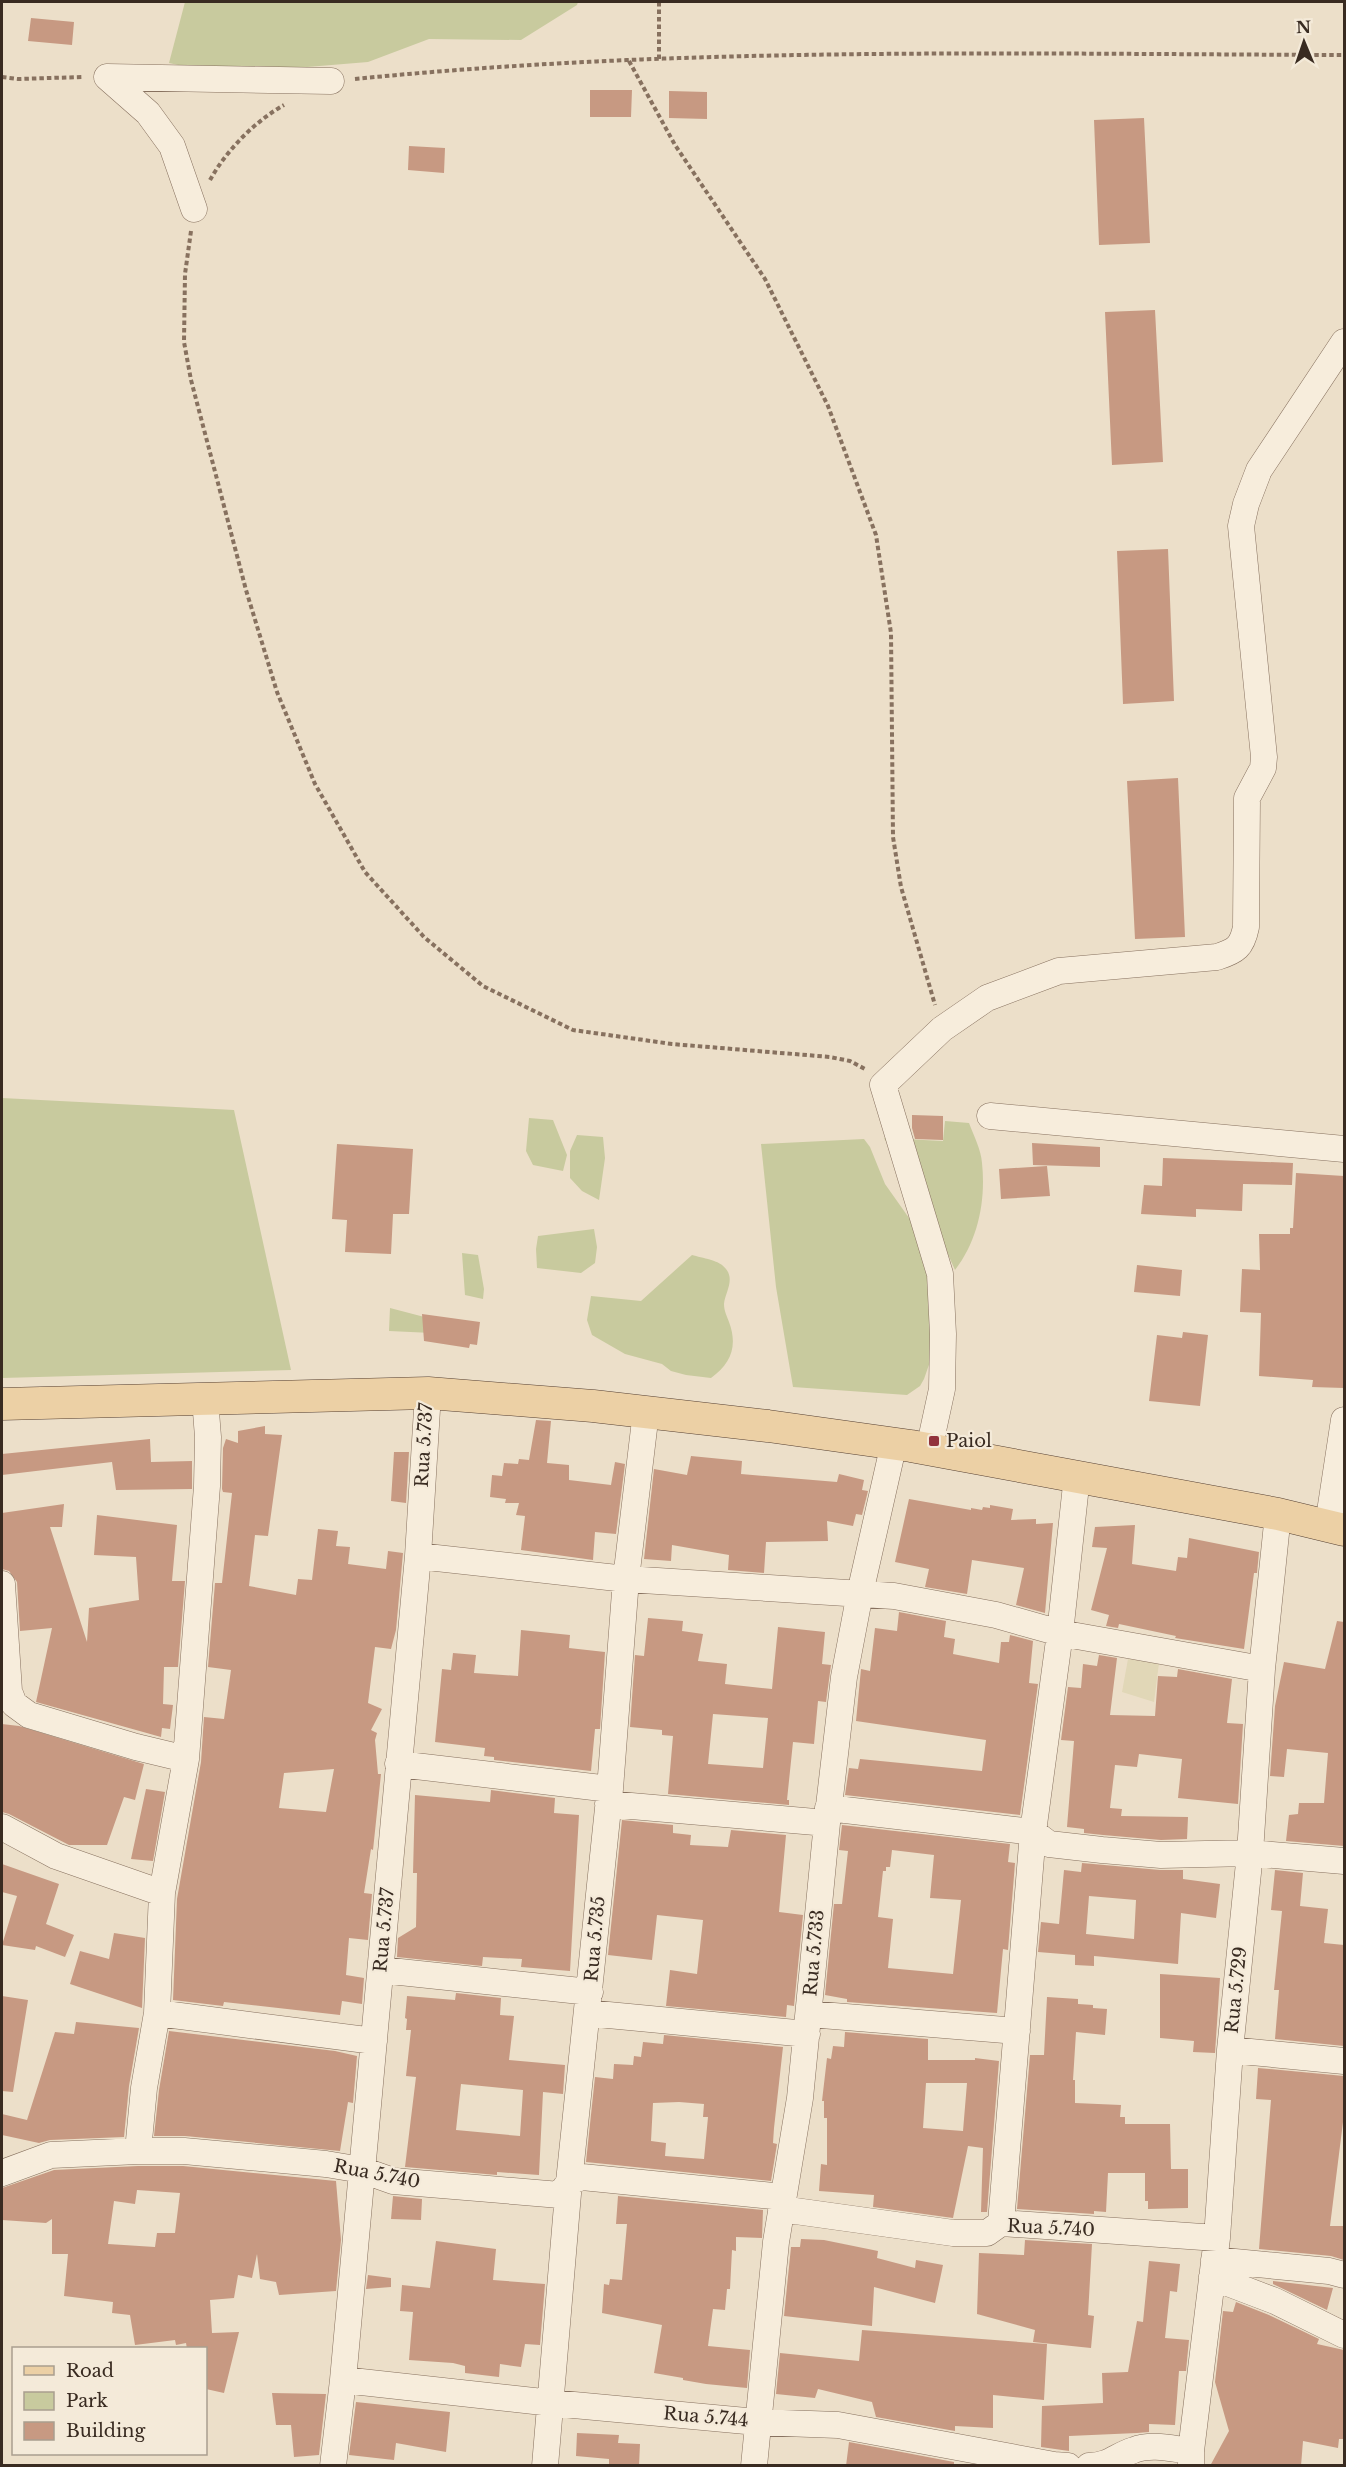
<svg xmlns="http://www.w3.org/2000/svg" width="1346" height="2467" viewBox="0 0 1346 2467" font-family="'Libre Baskerville',serif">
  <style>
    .farmland { fill: #e1d7b7 }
    .green { fill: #c8ca9e }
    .building { fill: #c79982; fill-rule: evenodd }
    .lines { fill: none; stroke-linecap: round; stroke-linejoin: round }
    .minor-casing { stroke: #87715f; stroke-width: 27 }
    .major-casing { stroke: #564033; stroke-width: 33 }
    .path { stroke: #87715f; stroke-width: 4; stroke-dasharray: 4.5 3; stroke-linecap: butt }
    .minor { stroke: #f7eddc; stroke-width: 26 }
    .major { stroke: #ecd0a5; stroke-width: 32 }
    .poi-dot { fill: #92333c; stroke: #f4ead9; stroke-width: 2 }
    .labels { text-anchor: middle; stroke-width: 4.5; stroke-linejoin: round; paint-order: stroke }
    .poi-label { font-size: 18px; fill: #392b21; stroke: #f4ead9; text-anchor: start }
    .street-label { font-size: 18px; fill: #392b21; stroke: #f4ead9 }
  </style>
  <rect width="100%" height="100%" fill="#ecdfc9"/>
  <path class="farmland" d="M1128,1659L1159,1663L1154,1702L1122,1692Z"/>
  <path class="green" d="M185,2H578L577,5L521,40L429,39L368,62L283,69L201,70L169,63Z
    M2,1098L234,1110L291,1370L2,1378Z
    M529,1118L553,1120L567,1155L563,1171L533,1165L526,1151Z
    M945,1121L969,1123C974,1136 981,1150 982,1163C986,1201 978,1240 955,1270L934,1223L884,1138L943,1141Z
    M577,1135L603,1137L605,1158L599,1200L582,1191L570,1178V1151Z
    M864,1139L870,1147L885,1184L926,1242L932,1356L924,1379L920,1386L907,1395L793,1387L776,1287L761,1144Z
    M594,1229L597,1247L595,1263L581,1273L537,1268L536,1249L538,1236Z
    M462,1253L478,1255L484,1289L483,1299L465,1295Z
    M692,1255C702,1258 720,1260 726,1269C735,1280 725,1293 724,1304C724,1311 727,1316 729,1322C738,1346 731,1364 711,1378L686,1375L671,1371L662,1364L625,1354L592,1335L587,1320L591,1296L641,1301Z
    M390,1308L432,1319V1333L389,1331Z"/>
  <path class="building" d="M31,18L74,22L72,45L28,41Z
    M590,90H632L631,117H590Z
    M669,91L707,92V119L669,118Z
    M1144,118L1150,243L1099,245L1094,120Z
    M409,146L445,148L444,173L408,170Z
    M1155,310L1163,462L1112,465L1105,312Z
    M1168,549L1174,701L1123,704L1117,551Z
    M1178,778L1185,937L1135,939L1127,781Z
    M912,1115L943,1116V1140L915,1139L912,1128Z
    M1032,1143L1100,1147V1167L1033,1165Z
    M337,1144L413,1149L409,1214H393L391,1254L345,1252L347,1220L332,1219Z
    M1163,1158L1293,1163L1292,1185L1243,1184L1242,1211L1196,1209V1217L1141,1214L1144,1185L1162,1186Z
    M1047,1166L1050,1196L1001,1199L999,1169Z
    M1296,1173L1344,1176V1388L1312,1387L1313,1380L1259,1376L1261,1313L1240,1312L1242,1269L1260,1270L1259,1234H1290V1228H1293Z
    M1137,1265L1182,1270L1180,1296L1134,1292Z
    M422,1314L480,1322L477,1345L470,1344L469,1348L424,1341Z
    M1183,1332L1208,1335L1200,1406L1149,1401L1157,1335L1182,1338Z
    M536,1420L551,1421L547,1463L569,1465V1480L611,1485L615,1462L625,1464L616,1534L595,1532L593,1560L521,1550L525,1516L516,1515L519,1503H505L506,1499L490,1497L492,1475L502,1476L504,1463L518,1464L519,1459L529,1460Z
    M265,1426V1434L282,1435L268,1536L255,1535L249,1586L296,1595L298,1579L312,1580L318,1529L338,1531L336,1546L350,1547L348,1564L386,1569L388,1551L403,1553L396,1630L391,1649L375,1647L368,1703L382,1709L371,1730L377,1733L375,1740L378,1774H381L373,1850L371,1849L364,1893L372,1894L368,1940L349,1938L346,1975L364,1978L362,2004L342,2001L340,2015L224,2002L223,2006L173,2000L177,1899L201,1762L204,1717L224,1719L231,1670L208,1667L215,1583H222L232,1493L223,1492L222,1489L223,1448L226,1439L238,1443V1431ZM334,1769L326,1812L279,1808L284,1773Z
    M150,1439L151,1462L192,1461V1489L116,1490L112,1462L2,1475V1454Z
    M394,1452H409L406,1503L391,1501Z
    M691,1456L742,1461L741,1474L837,1482L839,1474L864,1480L862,1490L868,1491L862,1515L856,1514L853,1526L827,1521L828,1541L766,1542L764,1573L728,1570L729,1555L672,1545L671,1561L644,1559L654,1469L687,1475Z
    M909,1499L971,1510V1508L982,1510L983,1507L990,1508V1505L1013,1509L1011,1520L1036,1519V1524L1053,1523L1045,1613L1016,1605L1024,1568L972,1560L967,1594L925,1587L929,1569L895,1562Z
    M64,1504L62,1527H50L87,1642L89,1608L139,1600L136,1557L94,1555L97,1515L177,1525L172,1581H185L178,1667H164L163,1704L173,1705L170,1729L162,1728L161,1737L36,1702L52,1628L20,1631L17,1582L9,1571L2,1569V1513Z
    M1135,1525L1132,1564L1176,1571L1178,1557L1187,1558L1189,1538L1259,1552L1257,1573H1254L1244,1649L1175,1638L1176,1636L1119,1624L1118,1628L1106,1626L1109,1615L1091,1610L1107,1548L1092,1547L1095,1527Z
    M899,1612L946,1621L944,1637L955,1639L953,1654L999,1663L1001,1642H1009L1010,1635L1033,1641L1029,1683L1038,1684L1020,1815L845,1795L849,1768L858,1769L860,1759L982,1771L986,1740L856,1721L861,1669L870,1671L875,1628L897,1631Z
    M648,1618L683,1621L682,1631L703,1634L698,1661L727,1664L725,1684L772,1689L778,1627L825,1632L822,1664L831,1665L826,1702L818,1701L814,1744L793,1742L787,1800H789V1805L668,1794L673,1736L662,1735V1730L630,1727L635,1655L644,1656ZM713,1714L768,1718L763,1768L708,1764Z
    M1337,1621L1344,1622V1846L1286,1841L1289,1815L1298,1814L1299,1803H1324L1328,1753L1287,1749L1284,1777L1270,1776L1275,1706L1284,1662L1325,1669Z
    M521,1630L570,1635L569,1648L605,1652L600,1729H595L591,1771L494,1760V1757L484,1756L485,1748L435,1742L442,1669L451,1670L453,1653L476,1655L474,1673L518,1676Z
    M1099,1655L1117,1658L1110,1715L1155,1716L1158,1676L1177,1677L1178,1669L1232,1679L1227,1723L1243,1724L1238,1804L1178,1798L1182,1759L1139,1754L1137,1767L1115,1765L1110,1808L1122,1809L1121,1816L1188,1817L1187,1839L1161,1840L1103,1835L1084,1833V1829L1067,1827L1074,1741L1061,1740L1068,1687L1081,1688L1083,1664L1097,1666Z
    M2,1724L19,1726L144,1764L135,1800L124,1797L107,1845H69L9,1814L2,1812Z
    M146,1789L165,1792L153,1861L131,1859Z
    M491,1790L555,1798L554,1813L579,1815L570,1971L521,1967L522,1959L483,1957L482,1966L397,1957L398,1938L416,1927L417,1873H413L415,1795L490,1802Z
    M622,1820L673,1825V1833L691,1835L690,1845L728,1847L731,1830L786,1835L779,1912L803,1915L794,2006L787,2005L786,2017L666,2006L670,1970L697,1974L703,1920L657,1915L652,1960L608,1955Z
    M842,1825L1010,1844L1008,1862L1015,1863L1008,1950L1003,1949L997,2013L847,2002V1999L825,1995L834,1904H842L848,1851L839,1850ZM892,1850L934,1855L930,1898L961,1900L953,1974L888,1968L893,1919L878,1917L883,1871H886V1867H890Z
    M1082,1863L1160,1870H1183V1879L1220,1884L1216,1918L1181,1913L1178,1964L1094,1956V1966L1075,1965V1955L1038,1952L1041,1922L1059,1924L1064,1870L1081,1872ZM1089,1896L1136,1900L1134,1939L1086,1934Z
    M2,1864L59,1884L46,1924L74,1935L65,1957L36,1946L35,1950L2,1945L17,1896L2,1892Z
    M1275,1870L1303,1873L1300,1906L1328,1909L1324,1943L1344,1945V2046L1275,2039L1279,1990H1274L1282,1911L1271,1910Z
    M114,1933L145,1938L142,2008L70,1984L80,1951L109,1959Z
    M1160,1974L1220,1978L1215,2053L1193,2052L1194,2041L1160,2038Z
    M456,1993L501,1998L500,2015L514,2016L509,2060L565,2065L563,2094L543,2092L539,2175L497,2172V2175L405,2167L416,2077L406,2076L411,2030H406L407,2019L405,2018L407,1996L455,2000ZM461,2084L523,2090L520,2136L456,2130Z
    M2,1996L28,2000L13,2092L2,2091Z
    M1047,1997L1078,1999V2004L1093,2005V2008L1107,2009L1105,2035L1076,2032L1073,2080H1075V2103L1121,2105L1120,2117H1125V2124H1170L1171,2169H1188V2208L1148,2209V2201H1145V2173H1108L1106,2212L1094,2211V2214L1017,2209L1030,2055H1044Z
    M76,2022L139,2028L129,2086L124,2137L50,2140L39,2143L2,2135V2114L27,2120L55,2032L74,2034Z
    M169,2031L335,2051L357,2056L353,2103L348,2102L340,2151L185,2136H154L159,2090Z
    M845,2032L928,2039V2060H975V2058L999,2061L987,2212H981L983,2148L968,2146L953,2218L873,2207L874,2195L819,2191L821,2164L827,2165V2118H824V2101H822L827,2058L831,2059L833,2046L844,2047ZM926,2083H967L963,2131L923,2128Z
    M664,2035L783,2047L774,2128L773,2143L777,2144L771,2181L586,2162L595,2077L613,2079L614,2064L633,2065L634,2056L641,2057L643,2042L663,2044ZM679,2102L704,2104L703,2117H708L704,2159L665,2156L666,2143L651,2141L653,2103Z
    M1258,2068L1344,2076V2114L1330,2226H1344V2260L1331,2256L1259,2249L1271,2100L1256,2099Z
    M138,2166H183L336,2181L341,2240L336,2291L279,2295L276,2282L260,2279L257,2254L252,2278L238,2275L234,2298L210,2300L212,2333L239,2332L224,2393L206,2389V2349H187L186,2343L176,2345L175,2340L135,2345L130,2315L112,2313L113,2302L64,2296L68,2254H52V2219L46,2223L2,2220V2188L54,2170ZM137,2190L180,2193L175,2233H157L155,2247L108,2244L114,2201L135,2204Z
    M393,2196L422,2199L421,2220L391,2219Z
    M618,2196L763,2210L762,2238L736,2237V2251L732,2250L730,2289H727L725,2310L713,2309L708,2346L750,2350L747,2388L706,2384L683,2380V2378L654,2373L662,2325L602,2313L604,2284L609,2285L610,2279L622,2280L627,2224H616Z
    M801,2239L824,2240L878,2251L877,2258L915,2268L916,2260L943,2265L935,2303L874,2287L872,2326L784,2316L791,2247H800Z
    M1025,2240L1092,2244L1088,2315L1094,2316L1091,2348L1033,2342L1035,2330L977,2314L979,2253L1024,2255Z
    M436,2241L496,2249L493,2280L545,2284L540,2345L525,2344L521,2367L500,2364L499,2377L465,2373V2366L453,2363L409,2360L413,2312L400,2311L402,2285L430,2288Z
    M1149,2261L1180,2264L1177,2292L1170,2291L1165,2338L1189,2340L1186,2371H1179L1175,2425L1149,2424V2432L1137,2433L1069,2436V2451L1041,2447L1042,2406L1103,2403L1102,2373L1128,2372L1137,2321L1143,2322Z
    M368,2275L391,2278V2287L366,2289Z
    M1273,2281L1333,2288L1327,2310L1273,2284Z
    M1236,2302L1269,2315L1319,2339L1317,2344L1344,2350V2439H1339L1338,2448L1303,2441L1301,2466H1210L1229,2431L1215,2382L1223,2311L1233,2312Z
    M862,2330L1047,2344L1044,2400L993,2395V2428L955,2426V2431L876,2417L872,2402L818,2389L815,2398L776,2394L780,2353L859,2361Z
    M272,2393L326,2394L319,2455L294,2457L291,2425H276Z
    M356,2402L450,2412L446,2452L396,2443L394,2460L349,2455Z
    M577,2433L619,2435L618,2443L640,2444L639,2466H609V2459L576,2456Z
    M849,2442L954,2462V2466H846Z"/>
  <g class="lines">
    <g class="minor-casing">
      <path id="minor" d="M107,77L331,81
        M107,77L148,113L172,146L194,209
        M990,1116L1344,1149
        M929,1449L942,1389L943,1334L940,1274L883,1085L942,1029L987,998L1059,971L1217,957C1236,951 1242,947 1246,927L1247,798L1263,768L1264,757L1241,526L1246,504L1259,470L1344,342
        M1328,1525L1344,1420
        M418,1556L626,1579L894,1596L996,1615L1060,1633L1262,1669
        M2,1584L9,1691L14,1704L29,1715L136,1747L186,1759
        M398,1764L610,1789
        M608,1804L827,1823
        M828,1808L1033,1832L1049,1844L1102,1850L1161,1855L1250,1853L1344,1861
        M2,1827L56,1856L162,1893
        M381,1970L590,1992
        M157,2013L374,2041
        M587,2013L807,2034
        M809,2014L1017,2031
        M1230,2050L1344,2061
        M138,2151L144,2088L157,2013L162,1893L186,1759L207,1486L208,1437L205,1399
        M2,2173L51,2155L138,2151H184L326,2164L362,2170L393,2181L560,2195L569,2182L582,2177L783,2197
        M781,2209L953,2233H987L1001,2223L1217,2238
        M1001,2223L1033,1832L1060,1633L1077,1476
        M1214,2260L1329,2271L1344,2275
        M1212,2277L1275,2301L1344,2335
        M343,2380L552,2403L757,2422L838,2425L1054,2465L1068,2466
        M333,2466L343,2380L418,1556L428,1393
        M545,2466L569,2182L610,1789L626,1579L646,1412
        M754,2466L776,2242L800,2098L827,1823L844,1677L860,1593L894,1443
        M1089,2466C1111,2465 1115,2456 1134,2450C1152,2443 1173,2449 1191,2451
        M1191,2466V2451L1217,2238L1230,2050L1250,1853L1262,1669L1278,1514"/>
    </g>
    <g class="major-casing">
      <path id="major" d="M2,1404L428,1393L593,1406L768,1426L911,1446L1278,1514L1344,1530"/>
    </g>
    <path class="path" d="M659,2V59
      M629,61L675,145L765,279L828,406L876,535L891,633L893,837L901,887L935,1005
      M2,77L18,79L82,77
      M355,79C683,46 1015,54 1344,55
      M210,180C226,151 255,121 284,105
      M191,231L185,274L184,342L191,380L246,590L277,692L315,784L365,872L424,937L483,986L573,1030L672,1044L830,1057L850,1061L865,1069"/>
    <use href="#minor" class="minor"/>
    <use href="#major" class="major"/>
  </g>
  <rect class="poi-dot" x="928" y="1435" width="12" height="12" rx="3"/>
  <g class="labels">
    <g class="poi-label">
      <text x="946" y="1447">Paiol</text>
    </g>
    <g class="street-label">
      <text transform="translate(424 1445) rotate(-87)" y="6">Rua 5.737</text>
      <text transform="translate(384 1930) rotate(-85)" y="6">Rua 5.737</text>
      <text transform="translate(595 1939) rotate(-85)" y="6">Rua 5.735</text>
      <text transform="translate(814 1953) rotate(-85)" y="6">Rua 5.733</text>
      <text transform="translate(1236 1990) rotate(-84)" y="6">Rua 5.729</text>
      <text transform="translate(377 2174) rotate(11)" y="6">Rua 5.740</text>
      <text transform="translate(1051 2228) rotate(3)" y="6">Rua 5.740</text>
      <text transform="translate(706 2417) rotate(5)" y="6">Rua 5.744</text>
    </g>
  </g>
  <rect width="1346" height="2467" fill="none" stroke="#392b21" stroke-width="6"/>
  <rect x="12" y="2347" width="195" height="108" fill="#f4ead9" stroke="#a99e8f" stroke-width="1.5"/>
  <rect x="24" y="2366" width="30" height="9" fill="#ecd0a5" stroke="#a99e8f" stroke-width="1.5"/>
  <text x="66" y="2377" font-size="18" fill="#392b21">Road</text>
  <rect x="24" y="2392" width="30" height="18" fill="#c8ca9e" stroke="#a99e8f" stroke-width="1.5"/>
  <text x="66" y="2407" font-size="18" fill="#392b21">Park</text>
  <rect x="24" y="2422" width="30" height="18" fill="#c79982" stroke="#a99e8f" stroke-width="1.5"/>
  <text x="66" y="2437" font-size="18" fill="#392b21">Building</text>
  <g transform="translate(1304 42) rotate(358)" stroke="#f4ead9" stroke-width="4.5" paint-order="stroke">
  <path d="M0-4.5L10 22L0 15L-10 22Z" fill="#392b21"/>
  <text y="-9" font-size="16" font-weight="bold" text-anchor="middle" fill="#392b21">N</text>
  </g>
</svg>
